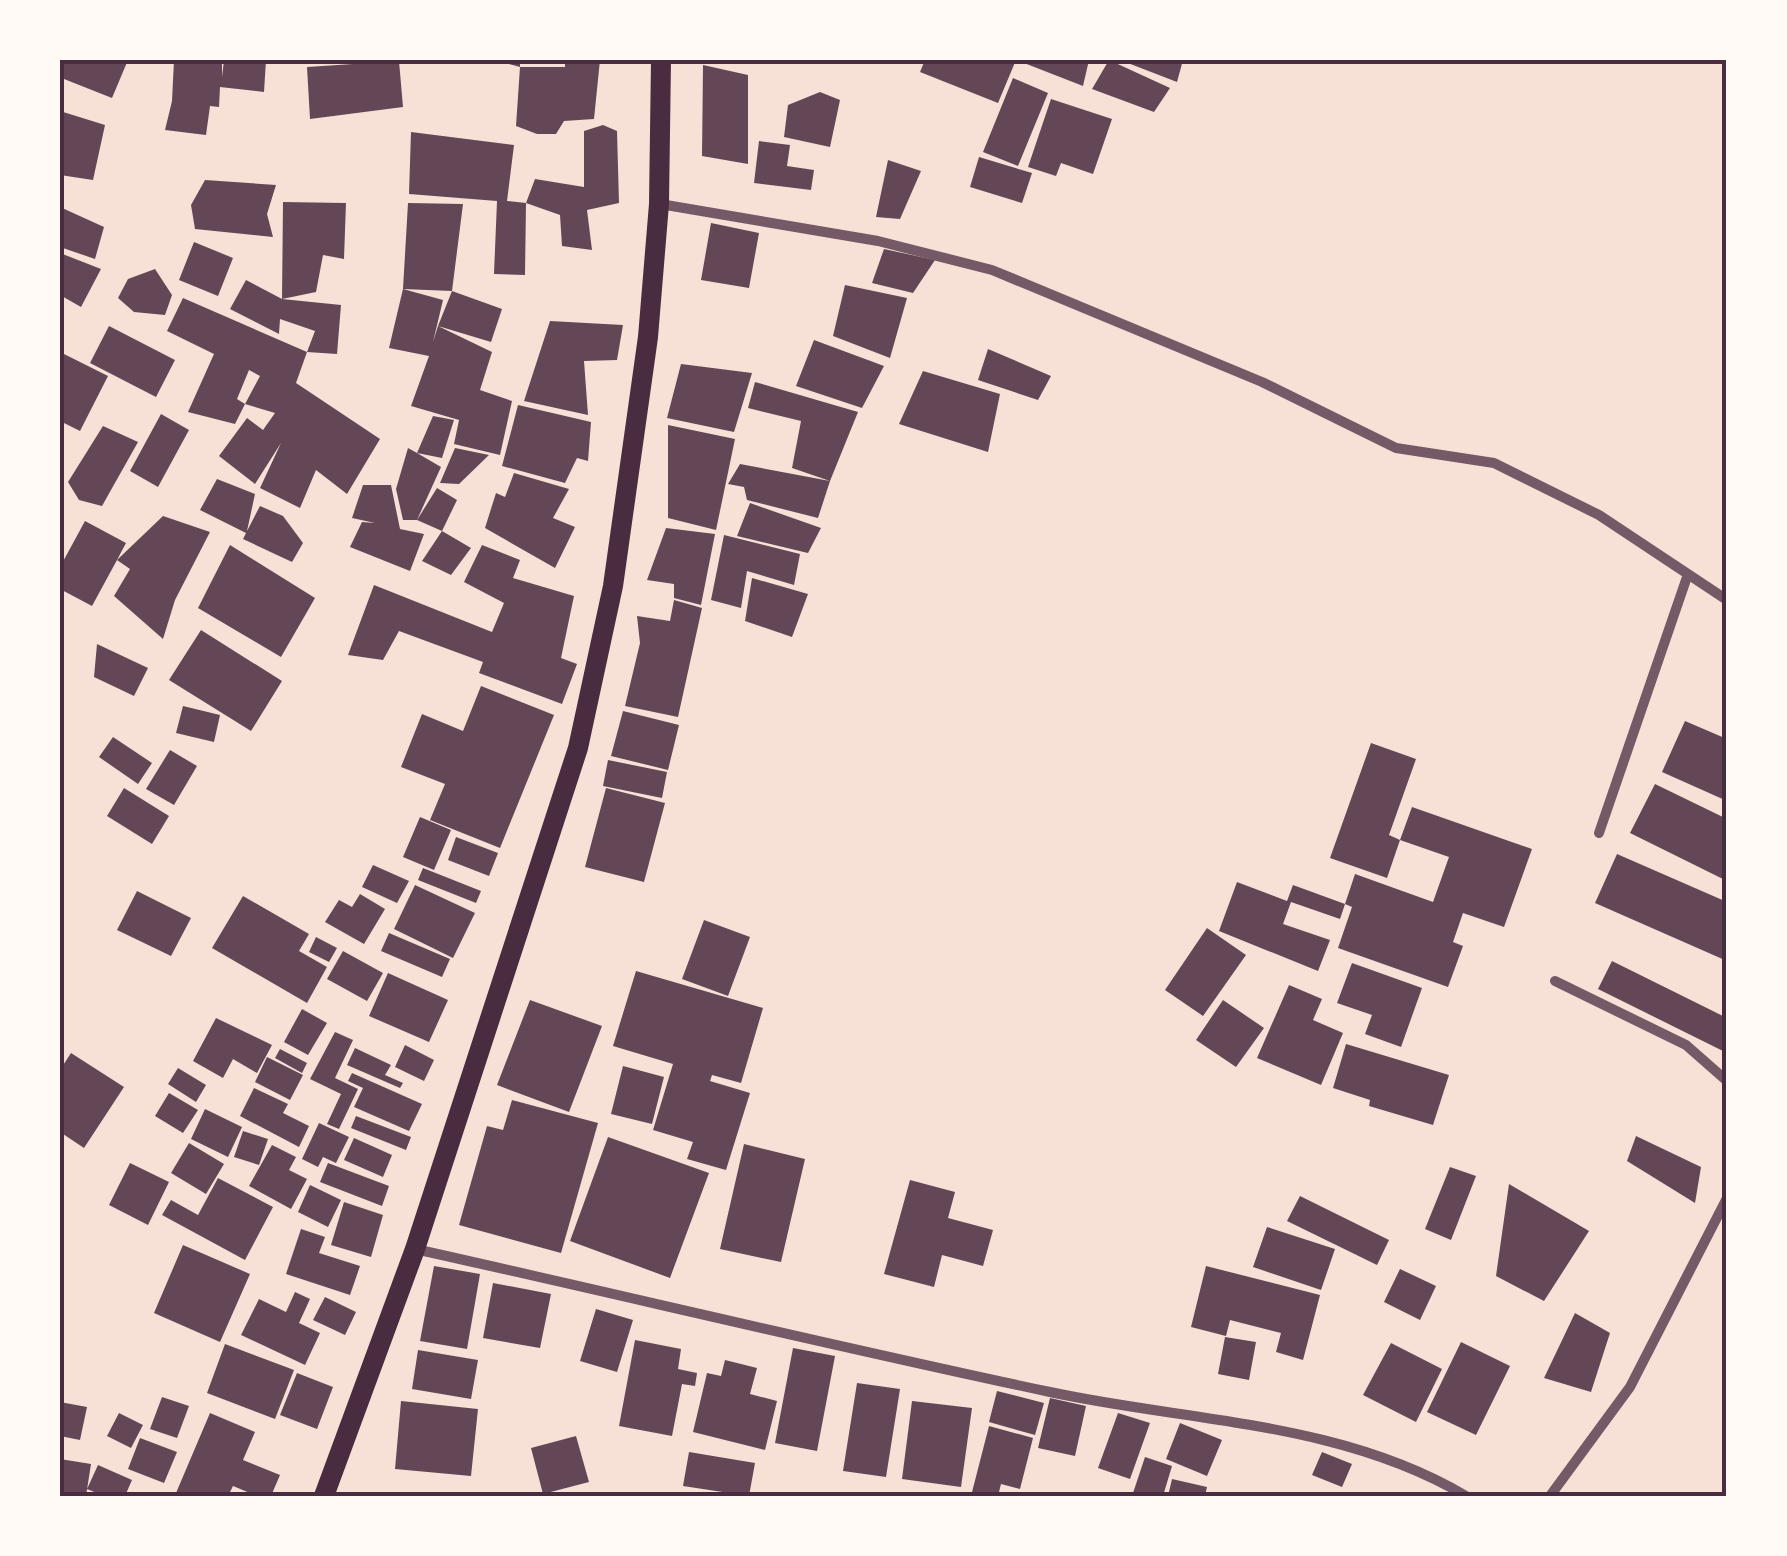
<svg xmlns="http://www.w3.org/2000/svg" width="1787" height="1556" viewBox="0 0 1787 1556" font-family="'Space Grotesk',sans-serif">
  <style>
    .building { fill: #644757; fill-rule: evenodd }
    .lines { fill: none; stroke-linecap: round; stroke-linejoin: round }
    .minor { stroke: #755966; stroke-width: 10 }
    .secondary { stroke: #4a2c40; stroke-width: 20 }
    .neatline { fill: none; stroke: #4a2c40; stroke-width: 4 }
  </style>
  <rect width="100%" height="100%" fill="#f7e1d7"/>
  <path class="building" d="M60,60H128L112,98L64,79L60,90Z
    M174,60H222V77L224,60H266L264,92L220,87L219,107L210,106L206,135L165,130L172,101Z
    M494,60H520V67H565V60H600L594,119L564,121L556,134H537L516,126L520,67Z
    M925,60H1016L998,103L920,72Z
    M1026,60H1089L1083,86L1024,63Z
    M1109,60L1170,88L1154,112L1092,89Z
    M1120,60H1183L1177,82Z
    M399,61L403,107L310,119L307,67Z
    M703,65L748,75V164L702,156Z
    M1013,78L1048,93L1018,166L983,152Z
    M820,92L840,100L830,147L784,137L788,105Z
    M1051,99L1112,119L1093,174L1061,163L1056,176L1028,167Z
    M60,111L105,125L93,180L60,175Z
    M603,125L617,131L619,203L587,210L592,250L562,246L560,215L526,203L535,179L584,187V131Z
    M411,132L514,145L507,201L526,203L525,275L494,274L497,201L409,194Z
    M759,141L790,145L787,166L814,170L811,190L754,183Z
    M979,157L1032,173L1022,203L970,187Z
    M888,160L921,171L900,219L876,217Z
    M205,180L276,185L267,214L273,237L195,229L191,205Z
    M283,202L346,203L344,259L323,255L316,292L282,299L341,305L337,354L307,352L315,331L280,319L279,334L230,309L246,280L282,299Z
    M408,203L463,204L452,291L403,289L443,300L433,342L438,326L492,352L480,390L512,401L500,455L454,444L459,420L411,406L429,356L389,348L403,289Z
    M60,207L104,227L95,259L60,247Z
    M711,223L759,233L749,288L701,280Z
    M194,242L233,258L218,296L179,280Z
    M884,249L935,260L913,293L872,283Z
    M60,253L101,269L81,307L60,295Z
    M155,269L172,295L165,315L134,312L118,298L128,279Z
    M845,285L907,298L890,358L833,336Z
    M452,291L502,309L491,342L438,326Z
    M183,298L307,352L296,383L380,439L347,494L316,470L300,508L260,488L281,443L255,484L219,456L247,418L263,430L275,413L245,404L235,424L188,412L214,354L167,331ZM249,370L260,376L245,404L237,399Z
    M550,321L623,325L617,360L584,361L588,415L524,401Z
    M109,326L175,360L156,397L90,363Z
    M814,340L884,366L862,408L796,386Z
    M988,349L1051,376L1038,400L978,380Z
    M60,352L108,376L80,431L60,421Z
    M681,364L752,373L734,432L667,418Z
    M923,371L1000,394L988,452L899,424Z
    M755,382L858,412L830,481L792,468L801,421L748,408Z
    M518,405L591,422L588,461L577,458L565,483L502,466Z
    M161,414L189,430L158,487L130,471Z
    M433,416L454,420L442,458L417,453L441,467L417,520H403L396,489L408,448L417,453Z
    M668,425L735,439L716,530L668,518Z
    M103,426L138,442L102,506L79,500L68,482Z
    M455,448L489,455L459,484L440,483Z
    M740,464L830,481L818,518L747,500L744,487L728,484Z
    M514,473L569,489L553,518L575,527L555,568L485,528L496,493L505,497Z
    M217,479L255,494L247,531L260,506L283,516L303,543L292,562L243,539L246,533L200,510Z
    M363,485H391L400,529L424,534L410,571L350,547L362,522L375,523L352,518Z
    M437,488L457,500L442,531L417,520Z
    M750,503L821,528L808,553L737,536Z
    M163,516L210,532L175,600L163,639L114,596L130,569L117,560L92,606L60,589V567L85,521L126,543L117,560Z
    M666,528L715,534L701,605L674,598V584L647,580Z
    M442,531L471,548L451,575L422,561Z
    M724,535L800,554L794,585L747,571L741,608L711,600Z
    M230,545L315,598L281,657L198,608Z
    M482,545L520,560L513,578L574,596L561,658L577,664L562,704L479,673L483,662L399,631L383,660L348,655L374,585L492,632L504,603L464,582Z
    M752,578L808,594L792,637L745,621Z
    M674,600L702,608L678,717L625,706L640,643L637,616L670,621Z
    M201,630L282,681L251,731L169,680Z
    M97,644L148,668L134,696L94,677Z
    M481,686L554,715L500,848L430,820L445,784L401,767L422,714L463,731Z
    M183,706L220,715L214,742L176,733Z
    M623,711L679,725L668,770L611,756Z
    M1685,721L1727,739V801L1662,772Z
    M113,737L152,763L138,784L99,757Z
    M1371,743L1416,759L1389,835L1400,840L1387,878L1330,858Z
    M170,750L197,766L174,805L146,789Z
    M608,760L667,772L662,798L603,786Z
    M1655,784L1727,819V881L1630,833Z
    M124,788L169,816L152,844L107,816Z
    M606,788L665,803L644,882L585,867Z
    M1412,807L1532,849L1504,927L1463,913L1453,942L1463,946L1448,987L1338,948L1352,907L1345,904L1355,874L1433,902L1449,857L1400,840Z
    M420,817L451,830L434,870L403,857Z
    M456,837L498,853L489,876L448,860Z
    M1617,854L1727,902V961L1595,903Z
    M373,865L409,881L397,903L362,887Z
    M423,868L481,891L476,903L418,880Z
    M1237,882L1287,901L1293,885L1345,904L1340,919L1291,902L1283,924L1330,940L1318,971L1219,931Z
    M415,885L475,913L453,958L394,929Z
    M137,891L191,918L171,956L117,930Z
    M360,894L385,909L364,944L325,922L339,900L352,907Z
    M243,896L309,934L299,951L327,967L307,1003L212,948Z
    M704,920L750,937L728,996L682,979Z
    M1207,928L1246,955L1203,1016L1165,990Z
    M389,933L450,959L442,977L381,951Z
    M316,937L337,948L329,962L309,952Z
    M343,951L383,973L367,1001L327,979Z
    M1612,961L1727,1018V1053L1598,989Z
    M1352,963L1422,988L1401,1047L1365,1034L1372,1015L1337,1003Z
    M636,971L763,1008L741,1083L712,1075L710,1081L750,1093L726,1170L687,1159L693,1142L653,1130L673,1064L613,1046Z
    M388,973L448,1000L429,1042L369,1016Z
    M1289,985L1322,999L1313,1020L1343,1033L1321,1085L1257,1058Z
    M530,1000L602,1026L569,1112L497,1085Z
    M1223,1000L1264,1028L1236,1067L1196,1040Z
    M302,1009L327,1023L308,1055L284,1042Z
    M216,1018L272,1045L257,1073L233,1059L223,1078L193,1061Z
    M335,1032L353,1040L335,1078L358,1089L339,1129L327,1124L341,1094L310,1079Z
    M1346,1044L1449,1075L1433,1125L1369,1106L1370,1100L1333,1088Z
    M405,1045L434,1060L424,1081L395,1067Z
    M355,1048L391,1065L385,1075L403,1083L400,1088L347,1065Z
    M280,1049L307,1063L302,1073L275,1058Z
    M71,1053L124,1087L84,1148L60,1132V1070Z
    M267,1057L303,1075L290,1100L255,1082Z
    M623,1066L664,1077L652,1124L611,1114Z
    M178,1068L206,1085L196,1102L168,1084Z
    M352,1073L422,1104L409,1131L354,1107L363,1088L348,1081Z
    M254,1088L288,1104L283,1113L309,1126L299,1147L240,1116Z
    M169,1093L198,1110L183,1133L155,1116Z
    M512,1100L598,1123L561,1253L459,1225L487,1126L503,1130Z
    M205,1109L242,1127L228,1157L191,1139Z
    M356,1116L411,1137L406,1150L351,1128Z
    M319,1123L349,1137L336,1163L323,1157L318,1167L302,1159Z
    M243,1131L268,1139L259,1165L234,1157Z
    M1636,1136L1701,1167L1695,1203L1627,1161Z
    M608,1137L709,1173L670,1278L570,1241Z
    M354,1138L392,1155L383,1177L344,1160Z
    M189,1143L224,1164L206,1194L171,1173Z
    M744,1144L805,1159L781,1262L720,1249Z
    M272,1145L296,1157L289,1170L307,1179L291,1209L249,1186Z
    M130,1163L169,1182L148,1225L109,1205Z
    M328,1163L389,1186L382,1206L320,1182Z
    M1450,1167L1476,1176L1451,1240L1425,1229Z
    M218,1178L273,1207L245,1260L162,1215L171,1200L198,1215Z
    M910,1180L955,1192L948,1218L993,1230L983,1266L942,1255L934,1287L884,1274Z
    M1509,1184L1589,1231L1544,1301L1496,1276Z
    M310,1185L341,1200L328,1227L298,1212Z
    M1300,1196L1389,1240L1377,1265L1287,1221Z
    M344,1202L383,1215L371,1257L331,1245Z
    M1267,1227L1335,1249L1321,1290L1253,1267Z
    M301,1229L325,1237L319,1253L360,1266L350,1295L286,1274Z
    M183,1245L250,1274L220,1342L154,1313Z
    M434,1266L480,1274L467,1349L420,1341Z
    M1206,1266L1320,1295L1303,1360L1276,1352L1281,1333L1230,1320L1226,1336L1191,1327Z
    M1400,1269L1436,1286L1420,1320L1384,1302Z
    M493,1283L551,1294L540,1348L483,1338Z
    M295,1292L310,1299L299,1323L320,1333L305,1365L241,1335L259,1299L286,1312Z
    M325,1297L356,1312L345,1335L313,1320Z
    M596,1309L633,1320L617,1372L580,1361Z
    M1575,1313L1610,1333L1591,1392L1544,1378Z
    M1225,1337L1256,1342L1249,1380L1218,1374Z
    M635,1340L681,1349L678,1369L697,1373L695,1386L682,1384L672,1436L619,1426Z
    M1461,1342L1510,1366L1476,1435L1427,1412Z
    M1391,1343L1442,1369L1416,1422L1363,1395Z
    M225,1344L294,1370L275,1419L207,1393Z
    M793,1348L835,1356L817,1451L775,1443Z
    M418,1350L478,1360L471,1399L412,1389Z
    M725,1360L757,1368L750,1394L777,1401L765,1450L693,1432L707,1373L721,1376Z
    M297,1373L333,1387L317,1429L280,1415Z
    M857,1383L900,1389L886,1477L843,1471Z
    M997,1391L1044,1403L1035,1435L989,1422Z
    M162,1397L189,1406L177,1438L150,1429Z
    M1050,1398L1086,1406L1075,1456L1038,1448Z
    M401,1401L478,1409L471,1476L395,1469Z
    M912,1401L972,1408L961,1487L902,1479Z
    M60,1402L87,1407L80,1440L60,1436Z
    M119,1413L143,1425L131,1448L107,1436Z
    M210,1413L255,1432L243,1460L280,1475L271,1496H257L233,1486L228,1496L176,1493Z
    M1118,1413L1150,1423L1130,1479L1098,1468Z
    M1180,1423L1222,1440L1207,1476L1166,1459Z
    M989,1426L1033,1438L1020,1489L1001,1484L998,1496H971Z
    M576,1436L589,1482L543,1494L531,1448Z
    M140,1438L177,1452L164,1483L128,1469Z
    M689,1452L755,1463L749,1496L683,1486Z
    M1322,1452L1352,1464L1342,1487L1312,1475Z
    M1145,1457L1172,1466L1163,1496H1132Z
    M60,1459L91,1464L86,1496H60Z
    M98,1465L132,1480L125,1496H104L87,1489Z
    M1172,1479L1207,1487L1205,1496H1168Z"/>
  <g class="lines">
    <path class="minor" d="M660,204L878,241L992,270L1262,382L1396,448L1494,463L1599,515L1727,600
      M1599,833L1688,574
      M1555,981L1686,1045L1727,1081
      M415,1249C626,1296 837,1347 1050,1392C1189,1422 1339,1421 1466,1496
      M1550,1496L1630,1387L1727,1198"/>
    <path class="secondary" d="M324,1496L415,1249L578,748L613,586L648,337L659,204L661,60"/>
  </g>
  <rect width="1787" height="1556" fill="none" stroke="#fffaf5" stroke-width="125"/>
  <rect x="62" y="62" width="1662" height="1432" class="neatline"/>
</svg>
